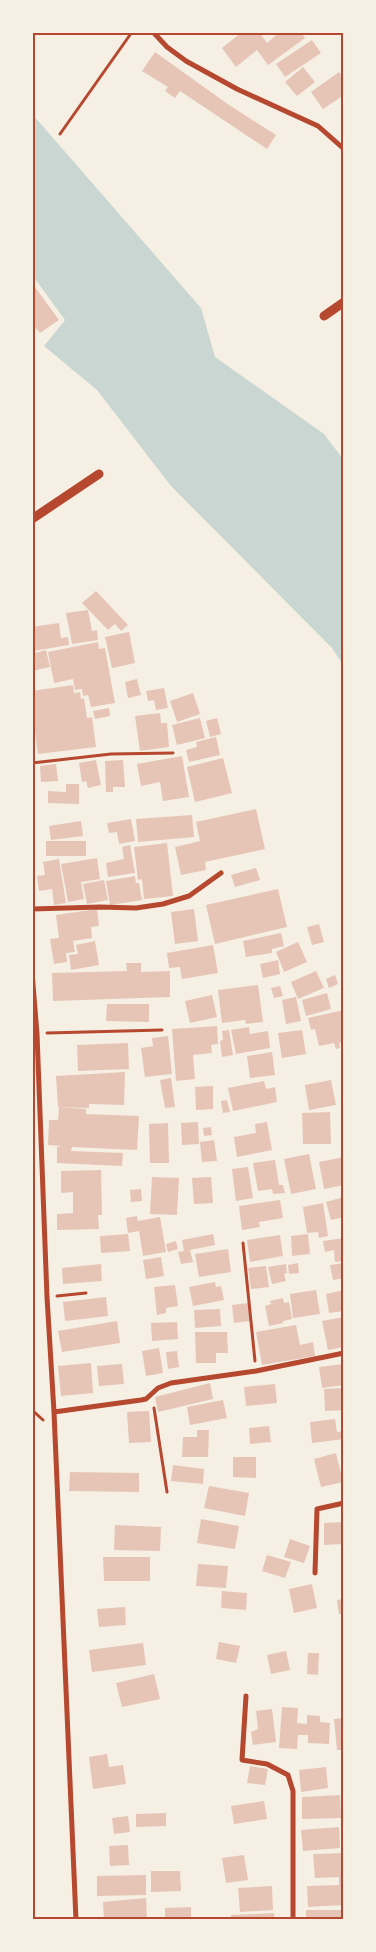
<svg xmlns="http://www.w3.org/2000/svg" width="376" height="1952" viewBox="0 0 376 1952" font-family="'PT Sans',sans-serif">
  <style>
    .water { fill: #c9d6d2 }
    .building { fill: #e6c5b7 }
    .lines { fill: none; stroke-linecap: round; stroke-linejoin: round }
    .path { stroke: #b5482f; stroke-width: 3 }
    .minor { stroke: #b5482f; stroke-width: 5 }
    .tertiary { stroke: #b5482f; stroke-width: 9 }
    .neatline { fill: none; stroke: #b5482f; stroke-width: 2 }
  </style>
  <rect width="100%" height="100%" fill="#f6efe4"/>
  <path class="water" d="M33,115L201,308L215,357L324,434L343,459V665L332,648L171,486L97,390L44,346L65,320L33,276Z"/>
  <path class="building" d="M242,32H259L267,43L280,32H301L305,38L268,65L257,50L236,67L222,48Z
    M312,40L321,53L285,77L276,64Z
    M155,52L229,105L276,135L267,149L180,91L175,98L165,91L168,87L142,71Z
    M303,67L315,82L297,96L285,82Z
    M339,72L344,79V95L323,109L311,92Z
    M32,283L59,320L40,333L32,324Z
    M96,591L128,625L121,631L115,624L108,630L82,603Z
    M88,610L92,631L97,630L98,640L72,644L66,613Z
    M59,623L61,638L68,637L69,645L33,651L32,627Z
    M129,632L135,663L112,668L105,637Z
    M98,642L99,649L105,648L115,703L91,707L88,695L83,696L82,689L75,690L73,679L54,683L48,652Z
    M46,650L50,667L32,671V654Z
    M137,679L141,695L128,698L125,682Z
    M73,685L74,693L80,692L81,699L84,698L87,718L92,717L96,747L38,754L34,723H32V691Z
    M164,688L168,708L156,710L154,700L148,701L146,691Z
    M193,693L200,714L177,722L170,701Z
    M109,708L110,716L95,719L93,711Z
    M160,713L161,723H167L169,747L140,751L135,716Z
    M200,718L205,738L177,745L172,725Z
    M217,718L221,734L210,737L206,721Z
    M216,737L220,755L189,762L186,750L197,747L196,742Z
    M182,756L189,797L163,801L160,782L141,786L137,764Z
    M223,758L232,793L195,802L187,767Z
    M96,760L101,785L88,788L86,781L82,782L79,763Z
    M123,760L125,787H113V792H106L105,761Z
    M56,764L58,781L41,782L40,766Z
    M66,784H79V804L48,803V791L66,792Z
    M256,809L265,849L205,862L206,870L181,875L175,847L200,841L196,822Z
    M192,815L194,837L138,842L136,819Z
    M131,819L135,841L119,844L117,832L109,833L107,823Z
    M81,821L83,836L51,840L49,826Z
    M46,841H86V856H46Z
    M167,843L173,896L144,899L142,879L138,880L134,847Z
    M130,845L135,873L108,877L106,863L124,859L122,847Z
    M97,858L100,879L81,882L84,899L68,902L61,864Z
    M59,859L66,903L54,905L52,889L39,891L37,876L45,875L43,862Z
    M256,868L260,880L235,887L231,875Z
    M135,876L136,883H139L142,900L110,905L106,881Z
    M104,880L108,900L87,904L83,884Z
    M278,889L287,927L215,944L206,905Z
    M97,909L99,926L91,927L92,938L73,941L75,952L66,953L67,962L54,964L50,939L59,938L56,915Z
    M194,909L198,941L175,944L171,912Z
    M319,924L324,942L312,945L307,927Z
    M281,933L284,946L272,949V953L246,957L243,941Z
    M95,941L99,965L71,970L69,955L78,954L76,945Z
    M298,942L307,962L284,972L276,952Z
    M213,945L218,973L182,979L180,967L169,968L167,953Z
    M278,960L280,974L263,978L260,964Z
    M126,963H141V972L170,971V997L53,1001L52,973L127,971Z
    M316,971L324,988L298,999L291,982Z
    M335,975L338,984L329,988L326,979Z
    M258,985L263,1022L246,1024L245,1020L222,1023L218,990Z
    M280,986L283,996L274,998L271,988Z
    M327,993L331,1009L306,1016L302,1000Z
    M212,995L217,1017L190,1023L185,1001Z
    M296,997L301,1021L286,1024L282,1000Z
    M107,1004H149V1022L106,1021Z
    M344,1010V1021L341,1022L344,1042L339,1043L340,1048L336,1049L334,1043L319,1046L315,1029L311,1030L308,1018Z
    M217,1026L218,1044L211,1045L212,1053L193,1055L195,1079L176,1081L172,1029Z
    M249,1027L250,1034L268,1031L270,1048L236,1054L231,1030Z
    M229,1030L233,1055L222,1057L220,1041L223,1040L222,1031Z
    M302,1030L306,1054L282,1058L278,1033Z
    M168,1036L172,1074L145,1077L141,1048L153,1046L152,1038Z
    M128,1043L129,1069L78,1071L77,1045Z
    M272,1052L275,1075L250,1078L247,1056Z
    M125,1072L124,1105L89,1104V1108L58,1107L56,1076Z
    M171,1078L175,1107L165,1108L160,1080Z
    M331,1080L336,1105L309,1110L305,1085Z
    M264,1081L266,1089L275,1087L277,1102L233,1111L228,1088Z
    M213,1086V1109L196,1110L195,1087Z
    M227,1100L230,1112L223,1113L221,1101Z
    M59,1107L86,1109V1114L139,1116L137,1150L72,1147L71,1151L123,1153L122,1166L57,1163V1147L62,1146L48,1145L49,1120H58Z
    M330,1112L331,1144H303L302,1113Z
    M198,1122L199,1144L182,1145L181,1123Z
    M267,1122L272,1150L237,1157L234,1137L256,1133L255,1124Z
    M168,1123L169,1163H150L149,1124Z
    M211,1127L212,1135L204,1136L203,1128Z
    M214,1140L217,1161L202,1162L200,1142Z
    M309,1154L316,1189L291,1194L284,1159Z
    M344,1157V1185L324,1189L319,1162Z
    M275,1160L279,1185H283L285,1193L273,1194L272,1189L258,1191L253,1163Z
    M248,1167L253,1198L236,1201L232,1169Z
    M101,1170L102,1215H98L99,1229L57,1230V1214L73,1213V1192L61,1193V1171Z
    M152,1177L179,1178L177,1215L150,1214Z
    M211,1177L213,1203L194,1204L192,1178Z
    M141,1189L142,1201L131,1202L130,1190Z
    M344,1197V1217L331,1220L326,1202Z
    M280,1200L283,1218L259,1222L260,1227L242,1230L239,1206Z
    M323,1203L328,1236L319,1238L318,1232L307,1233L303,1207Z
    M137,1216L138,1221L160,1217L166,1252L143,1256L139,1231L128,1233L126,1218Z
    M128,1234L130,1251L101,1253L100,1236Z
    M213,1234L215,1245L190,1250L193,1262L181,1264L178,1252L184,1251L182,1240Z
    M308,1234L310,1254L292,1256L291,1236Z
    M280,1235L283,1256L250,1262L247,1240Z
    M344,1238V1261L335,1262L334,1250L325,1252L323,1241Z
    M176,1241L178,1249L168,1252L166,1244Z
    M228,1249L231,1272L199,1277L195,1254Z
    M161,1257L164,1276L146,1279L143,1260Z
    M298,1263L299,1273L289,1274L288,1265Z
    M344,1263V1278L333,1280L330,1265Z
    M101,1264L102,1281L63,1284L62,1268Z
    M286,1264L287,1273L284,1274L286,1281L272,1284L268,1267Z
    M266,1266L269,1287L251,1289L248,1268Z
    M215,1282L216,1287L221,1286L224,1300L193,1306L189,1287Z
    M175,1285L178,1306L166,1308V1313L157,1315L154,1287Z
    M316,1290L320,1314L293,1318L290,1294Z
    M344,1290V1311L329,1313L326,1294Z
    M106,1297L108,1316L65,1321L63,1302Z
    M283,1298L284,1303L289,1302L292,1319L283,1321V1323L269,1326L265,1306L271,1304L270,1301Z
    M248,1303L250,1321L234,1323L232,1305Z
    M220,1309L221,1326L195,1328L194,1310Z
    M344,1317V1347L328,1350L322,1321Z
    M117,1321L120,1343L62,1352L58,1331Z
    M177,1322L178,1339L152,1341L151,1323Z
    M296,1325L300,1345L313,1342L315,1356L262,1365L256,1332Z
    M195,1332H227L228,1353H216V1363H196Z
    M159,1348L163,1373L146,1376L142,1351Z
    M177,1351L179,1367L168,1369L166,1352Z
    M91,1363L93,1393L61,1396L58,1366Z
    M122,1364L124,1384L99,1386L97,1366Z
    M344,1364V1385L322,1388L319,1367Z
    M210,1383L213,1399L158,1412L155,1397Z
    M275,1384L277,1403L246,1406L244,1387Z
    M344,1388V1410L325,1411L324,1389Z
    M223,1400L227,1418L190,1425L187,1407Z
    M149,1411L151,1442L129,1443L127,1412Z
    M335,1419L337,1432L344,1431V1439L312,1443L310,1422Z
    M269,1426L271,1442L250,1444L249,1428Z
    M197,1430H209L208,1457H182L183,1437H197Z
    M336,1453L343,1482L321,1487L314,1459Z
    M233,1457H256V1478L233,1477Z
    M173,1465L204,1469L203,1484L171,1481Z
    M70,1472L139,1473V1492L69,1491Z
    M209,1486L249,1493L245,1516L204,1508Z
    M201,1519L239,1526L235,1549L197,1543Z
    M343,1522V1544L324,1545V1523Z
    M115,1525L161,1527L160,1551L114,1550Z
    M290,1539L310,1546L304,1563L284,1557Z
    M267,1555L291,1562L285,1578L262,1571Z
    M103,1557H150V1581H104Z
    M198,1564L228,1566L226,1588L196,1586Z
    M312,1584L317,1608L294,1613L289,1589Z
    M222,1591L247,1593L246,1610L221,1608Z
    M344,1599V1614H339L337,1600Z
    M125,1607L126,1625L99,1627L97,1609Z
    M219,1642L240,1646L236,1663L216,1659Z
    M143,1643L146,1665L92,1672L89,1650Z
    M286,1651L290,1670L271,1674L267,1655Z
    M308,1653H319L318,1675L307,1674Z
    M154,1674L160,1699L122,1707L116,1683Z
    M282,1707L298,1708L297,1723L307,1724V1715L320,1716V1722L330,1723L329,1744L308,1743V1735H298L297,1749L279,1748Z
    M272,1709L276,1742L253,1745L251,1732L258,1729L256,1711Z
    M344,1718V1750H337L334,1719Z
    M107,1754L109,1767L123,1765L126,1784L93,1789L89,1757Z
    M250,1766L268,1769L265,1785L247,1783Z
    M326,1767L328,1788L301,1792L299,1770Z
    M340,1795L341,1818L302,1819V1797Z
    M264,1801L267,1819L234,1824L231,1806Z
    M166,1813V1826L136,1827V1814Z
    M128,1816L130,1832L114,1834L112,1818Z
    M339,1827L340,1848L303,1851L301,1830Z
    M128,1845L129,1865L110,1866L109,1846Z
    M344,1853V1905L308,1907L307,1886L339,1885V1877L315,1878L313,1854Z
    M244,1855L248,1880L226,1883L222,1858Z
    M151,1871H180L181,1891L151,1892Z
    M146,1875V1895L97,1896V1876Z
    M272,1886L273,1910L240,1912L238,1888Z
    M146,1898L147,1919L104,1920L103,1902Z
    M191,1907V1918H165V1908Z
    M306,1910H344V1920H306Z
    M274,1913L275,1920H231V1915Z"/>
  <g class="lines">
    <path class="path" d="M60,134L132,32
      M32,763L111,754L173,753
      M47,1033L162,1030
      M243,1243L255,1361
      M57,1296L86,1293
      M154,1408L167,1492
      M32,1410L43,1420"/>
    <path class="minor" d="M153,32L167,47L186,61L237,89L318,126L344,149
      M32,909L100,907L136,908L163,904L189,896L221,873
      M32,972L37,1034L47,1297L54,1412L76,1920
      M54,1412L141,1400L146,1399L158,1388L171,1383L256,1371L344,1353
      M315,1573L317,1509L344,1503
      M246,1696L242,1760L267,1764L288,1775L293,1791V1920"/>
    <path class="tertiary" d="M324,316L344,302
      M32,519L99,474"/>
  </g>
  <rect width="376" height="1952" fill="none" stroke="#f6efe4" stroke-width="68"/>
  <rect x="34" y="34" width="308" height="1884" class="neatline"/>
</svg>
